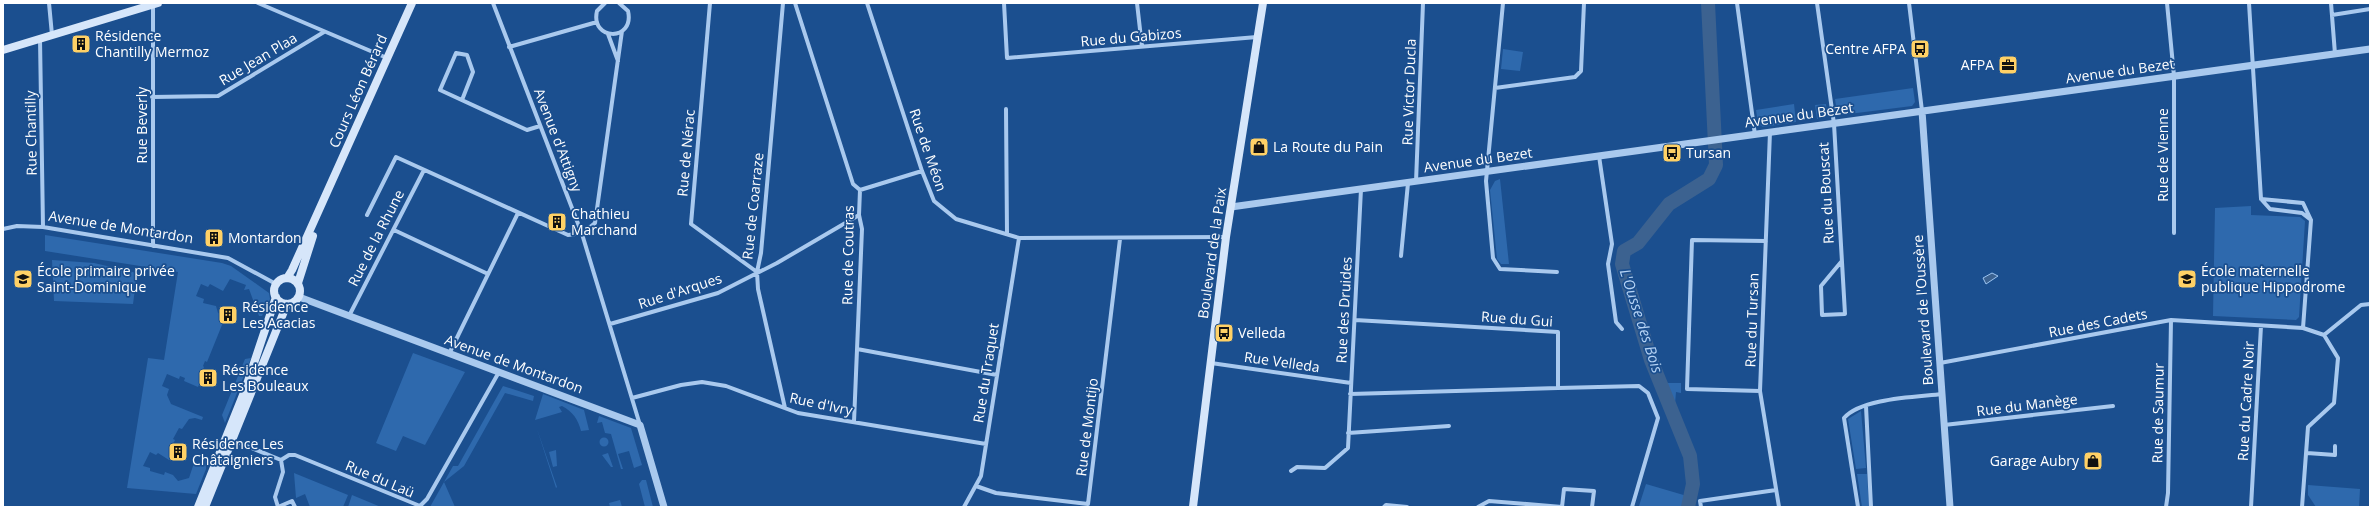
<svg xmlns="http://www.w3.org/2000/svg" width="2373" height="510" viewBox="0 0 2373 510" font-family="'Open Sans',sans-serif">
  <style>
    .green { fill: #2e69ad }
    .water { fill: #3c6290; stroke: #9cc4f0 }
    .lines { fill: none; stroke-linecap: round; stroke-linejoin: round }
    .river { stroke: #3c6290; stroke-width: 14 }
    .minor { stroke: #a9c9ee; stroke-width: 4 }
    .tertiary { stroke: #a9c9ee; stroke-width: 7 }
    .secondary { stroke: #d6e6fa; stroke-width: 8 }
    .labels { text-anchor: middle; stroke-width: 3.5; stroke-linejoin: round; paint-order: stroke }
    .poi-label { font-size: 14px; fill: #fff; stroke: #1b4f8f; text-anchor: start }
    .street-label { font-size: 14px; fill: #fff; stroke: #1b4f8f }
    .water-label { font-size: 15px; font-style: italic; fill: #b5d3f5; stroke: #1b4f8f }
  </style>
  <rect width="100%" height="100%" fill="#1b4f8f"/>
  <path class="green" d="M1503,49L1523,52L1520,71L1501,69Z
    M1913,88L1915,102L1912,106L1841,115L1837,113L1835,99Z
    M1794,104L1796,122L1763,127L1758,124L1756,110Z
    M1826,104L1827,116L1817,119L1815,105Z
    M1500,179L1509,264H1501L1497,259L1490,190L1495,181Z
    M2251,206V215L2300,217L2305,221L2299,317L2296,320L2213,316L2215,208Z
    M45,235L222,263L231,266L269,293L270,299L262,316H259L249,289L244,290L246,285L230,279L223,291L210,284L208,287L201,284L196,296L204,299L203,303L216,306L218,313L221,314L219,315L222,320H224L207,362L205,361L203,366L204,367L201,375L203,376L198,387L184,381L185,378L180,376L179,379L167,374L162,386L169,389L167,395L171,404L203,417L202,420L195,418L189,419L182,429L179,428L173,439L175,440L171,448L173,449L169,460L158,453L156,455L150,452L143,466L150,468V471L164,475L165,472L173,475L178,481L189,478L194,463L203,464L207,455L206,469L196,494L127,488L148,358L164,360L178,272L45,251Z
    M52,260L94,263L133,272L137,274L133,304L54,301Z
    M413,353L465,372L425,445L403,436L396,451L376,443Z
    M251,358L225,423L222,415L245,359Z
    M1663,383H1681V393L1676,392L1675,404H1671Z
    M503,386L534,396L533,401L505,393L464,466L444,482L455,507H430L453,466H458Z
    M543,394L584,410L589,430L581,431C578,419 573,412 562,406L559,407L562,412L535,420Z
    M1861,411L1866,468L1856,469L1848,419Z
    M599,416L631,428L642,465L634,468L629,451L618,454L623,469H621L611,434L605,433L602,422L597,423Z
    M537,429L557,487L556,488Z
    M599.5 442a4.5 4.5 0 1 1 9 0a4.5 4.5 0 1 1-9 0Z
    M556,450L557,466L553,467L549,452Z
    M608,453L613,467H611L602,455Z
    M294,473L348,495L343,507H310L305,494L296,498Z
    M1857,474H1867L1869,507H1862Z
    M642,480H646L653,507H645L639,484Z
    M1646,484L1687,496L1686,507L1639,506Z
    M2308,485L2360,489L2359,507H2316L2308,495Z
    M352,495L381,507H348Z
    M620,500L622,507H610L609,503Z"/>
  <path class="water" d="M1992,273L1998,276L1986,284L1983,278Z"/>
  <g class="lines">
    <path class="river" d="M1688,507L1693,484L1690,456L1651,360L1622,264L1624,251L1638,243L1669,204L1709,179L1716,165L1708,3"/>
    <path class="minor" d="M49,3L52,35
      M258,3L387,58
      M493,3L582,234L640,425
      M605,3L597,11C590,41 635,42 628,11L619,3
      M710,3L691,224L757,272
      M783,3L761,253L757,272L758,289L785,408
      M795,3L853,184L860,190L859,215L862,229L854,422
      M867,3L922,171L934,201L956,219L1019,238L1226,237
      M1004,3L1007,58L1257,37
      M1137,3L1142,47
      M1503,3L1486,181L1493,258L1500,269L1557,272
      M1737,3L1755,135
      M1817,3L1834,124L1845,314L1822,315L1821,286L1841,262
      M1909,3L1922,111
      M2167,3L2174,76V233
      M2249,3L2261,199L2270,209L2302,213L2311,220
      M2331,3L2335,54
      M153,4V246
      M2332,15L2370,9
      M608,34L618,61
      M40,39L43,227
      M509,47L597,22
      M1495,88L1575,77L1581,71L1584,3
      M152,97L218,96L324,32
      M462,100L473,72L467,55L456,53L440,90L527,130L540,126
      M1006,109L1007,234
      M1770,132L1760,391L1779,507
      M1599,156L1612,244L1608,264L1616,322L1622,329
      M1416,182L1423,3
      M860,190L922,171
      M367,215L396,157L568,235C581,234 586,231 595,223L622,31
      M3,229L17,226L43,227L228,258L276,284
      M394,230L488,274
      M1401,256L1408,183
      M349,316L424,170
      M610,324L718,293L777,263L859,215
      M2324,335L2361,305L2370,304
      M857,349L997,375
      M449,354L518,213
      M1211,363L1351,383
      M1940,363L2171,320L2303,328L2311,220L2303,203L2261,199
      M1558,388L1639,386L1648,393L1658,418L1632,507
      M1760,391L1687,389L1692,240L1766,241
      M1350,394L1558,388V332L1355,320
      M632,398L681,385L702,382L726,386L798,413L986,444
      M1866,406L1871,507
      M1944,425L2113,406
      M1348,433L1449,426
      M232,440L281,460
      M2307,453L2335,455V446
      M281,460L289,455H295L420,506L427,499L499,372
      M1291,471L1297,467L1325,468L1348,448L1361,189
      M976,486L996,493L1088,504L1120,239
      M278,507L275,497L283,472L281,460
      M278,507L292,501L295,507
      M964,507L981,476L1019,238
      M1384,507L1386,505L1407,507
      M1478,507L1489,501L1562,507
      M1562,507L1564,489L1594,491L1592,507
      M1701,507L1700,501L1776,490
      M1858,507L1844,418C1861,398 1917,397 1942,394
      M2166,507L2168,493L2171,320
      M2251,507L2261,326
      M2302,507L2308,427L2334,403L2338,358L2324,335L2303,328"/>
    <path class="tertiary" d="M1922,111L1950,507
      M1231,207L2370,49
      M299,297L640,425L664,507"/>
    <path class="secondary" d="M3,50L158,3
      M274 291a13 13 0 1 1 26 0a13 13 0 1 1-26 0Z
      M287,278L292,270L412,3
      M298,283L313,236
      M198,507L245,390L276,297
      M205,507L287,304
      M1193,507L1226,237L1263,3"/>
  </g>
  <defs>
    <g id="building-square" transform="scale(1)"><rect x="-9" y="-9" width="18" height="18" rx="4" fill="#ffd166" stroke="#1b4f8f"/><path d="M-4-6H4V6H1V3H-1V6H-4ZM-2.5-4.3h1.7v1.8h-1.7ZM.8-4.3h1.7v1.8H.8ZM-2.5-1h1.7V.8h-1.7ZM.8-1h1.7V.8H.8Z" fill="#111"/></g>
    <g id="bus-square" transform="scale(1)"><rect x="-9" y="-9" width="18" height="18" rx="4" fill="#ffd166" stroke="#1b4f8f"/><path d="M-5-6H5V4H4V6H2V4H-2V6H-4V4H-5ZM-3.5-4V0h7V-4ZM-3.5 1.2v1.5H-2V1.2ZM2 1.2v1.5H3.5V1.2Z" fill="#111"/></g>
    <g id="office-square" transform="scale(1)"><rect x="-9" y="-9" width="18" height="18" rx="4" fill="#ffd166" stroke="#1b4f8f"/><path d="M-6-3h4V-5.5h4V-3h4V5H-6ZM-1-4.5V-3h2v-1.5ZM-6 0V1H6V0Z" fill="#111"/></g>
    <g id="shop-square" transform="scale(1)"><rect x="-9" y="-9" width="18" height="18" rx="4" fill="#ffd166" stroke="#1b4f8f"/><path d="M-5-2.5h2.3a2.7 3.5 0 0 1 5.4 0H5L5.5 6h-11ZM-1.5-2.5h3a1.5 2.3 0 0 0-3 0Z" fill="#111"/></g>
    <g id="school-square" transform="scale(1)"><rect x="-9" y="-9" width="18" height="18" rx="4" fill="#ffd166" stroke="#1b4f8f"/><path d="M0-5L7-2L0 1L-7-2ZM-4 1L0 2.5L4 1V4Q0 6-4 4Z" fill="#111"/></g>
  </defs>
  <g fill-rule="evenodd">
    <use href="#building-square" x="81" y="44"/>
    <use href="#bus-square" x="1920" y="49"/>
    <use href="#office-square" x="2008" y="65"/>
    <use href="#shop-square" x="1259" y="147"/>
    <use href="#bus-square" x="1672" y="153"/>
    <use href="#building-square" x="557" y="222"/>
    <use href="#building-square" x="214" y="238"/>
    <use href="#school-square" x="23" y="279"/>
    <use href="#school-square" x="2187" y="279"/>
    <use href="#building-square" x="228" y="315"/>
    <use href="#bus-square" x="1224" y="333"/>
    <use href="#building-square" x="208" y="378"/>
    <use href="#building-square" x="178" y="452"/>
    <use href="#shop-square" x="2093" y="461"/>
  </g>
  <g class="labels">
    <g class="poi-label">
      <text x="95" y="41">Résidence<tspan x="95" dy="16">Chantilly Mermoz</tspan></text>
      <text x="1906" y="54" text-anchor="end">Centre AFPA</text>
      <text x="1994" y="70" text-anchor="end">AFPA</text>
      <text x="1273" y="152">La Route du Pain</text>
      <text x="1686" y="158">Tursan</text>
      <text x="571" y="219">Chathieu<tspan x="571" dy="16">Marchand</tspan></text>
      <text x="228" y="243">Montardon</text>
      <text x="37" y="276">École primaire privée<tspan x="37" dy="16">Saint-Dominique</tspan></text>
      <text x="2201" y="276">École maternelle<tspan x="2201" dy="16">publique Hippodrome</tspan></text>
      <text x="242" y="312">Résidence<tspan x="242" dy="16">Les Acacias</tspan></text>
      <text x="1238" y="338">Velleda</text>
      <text x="222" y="375">Résidence<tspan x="222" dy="16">Les Bouleaux</tspan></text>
      <text x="192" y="449">Résidence Les<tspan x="192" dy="16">Châtaigniers</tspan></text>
      <text x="2079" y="466" text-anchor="end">Garage Aubry</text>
    </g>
    <g class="street-label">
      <text transform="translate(1131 37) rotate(-5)" y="5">Rue du Gabizos</text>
      <text transform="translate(258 59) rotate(-31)" y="5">Rue Jean Plaa</text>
      <text transform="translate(2120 71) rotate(-8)" y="5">Avenue du Bezet</text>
      <text transform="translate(358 91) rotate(-66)" y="5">Cours Léon Bérard</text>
      <text transform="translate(1409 92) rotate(-88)" y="5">Rue Victor Ducla</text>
      <text transform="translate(1799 115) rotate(-8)" y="5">Avenue du Bezet</text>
      <text transform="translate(142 125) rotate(-90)" y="5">Rue Beverly</text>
      <text transform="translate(31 133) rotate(-91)" y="5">Rue Chantilly</text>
      <text transform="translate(558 140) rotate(69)" y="5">Avenue d'Attigny</text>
      <text transform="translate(928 150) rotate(71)" y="5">Rue de Méon</text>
      <text transform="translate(686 153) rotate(-85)" y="5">Rue de Nérac</text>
      <text transform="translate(2163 155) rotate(-90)" y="5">Rue de Vienne</text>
      <text transform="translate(1478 160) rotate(-8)" y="5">Avenue du Bezet</text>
      <text transform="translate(1826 193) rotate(-93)" y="5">Rue du Bouscat</text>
      <text transform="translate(753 206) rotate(-84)" y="5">Rue de Coarraze</text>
      <text transform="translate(121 227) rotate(9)" y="5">Avenue de Montardon</text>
      <text transform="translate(376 238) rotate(-63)" y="5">Rue de la Rhune</text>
      <text transform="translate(1212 253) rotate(-82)" y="5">Boulevard de la Paix</text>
      <text transform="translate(848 255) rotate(-89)" y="5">Rue de Coutras</text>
      <text transform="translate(680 291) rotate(-18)" y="5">Rue d'Arques</text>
      <text transform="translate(1344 310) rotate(-87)" y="5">Rue des Druides</text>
      <text transform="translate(1923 310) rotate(-94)" y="5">Boulevard de l'Oussère</text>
      <text transform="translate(1517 319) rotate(4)" y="5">Rue du Gui</text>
      <text transform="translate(1752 320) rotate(-88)" y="5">Rue du Tursan</text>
      <text transform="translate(2098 323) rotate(-11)" y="5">Rue des Cadets</text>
      <text transform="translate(1282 362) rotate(8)" y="5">Rue Velleda</text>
      <text transform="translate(514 364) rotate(20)" y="5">Avenue de Montardon</text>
      <text transform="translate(986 373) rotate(-81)" y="5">Rue du Traquet</text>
      <text transform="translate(2246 401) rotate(-87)" y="5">Rue du Cadre Noir</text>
      <text transform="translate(821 404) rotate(12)" y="5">Rue d'Ivry</text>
      <text transform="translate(2027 405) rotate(-7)" y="5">Rue du Manège</text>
      <text transform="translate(2158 413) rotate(-89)" y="5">Rue de Saumur</text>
      <text transform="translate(1087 427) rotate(-83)" y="5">Rue de Montijo</text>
      <text transform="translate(380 479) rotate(23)" y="5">Rue du Laü</text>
    </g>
    <g class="water-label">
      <text transform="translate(1641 321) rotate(72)" y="5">L'Ousse des Bois</text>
    </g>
  </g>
  <rect width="2373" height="510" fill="none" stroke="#ffffff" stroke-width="8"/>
</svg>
